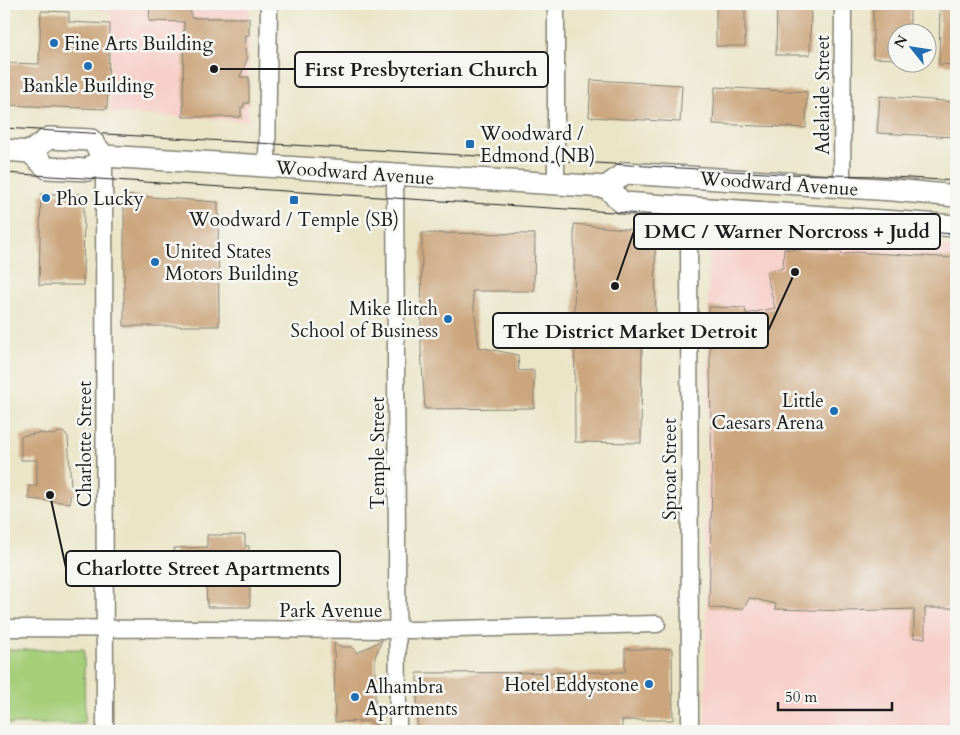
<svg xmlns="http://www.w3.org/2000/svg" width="960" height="735" viewBox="0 0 960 735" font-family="Cardo,serif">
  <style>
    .built { fill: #f7d0ca }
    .green { fill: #a5ce79; stroke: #60754a }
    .building { fill: #cba57d }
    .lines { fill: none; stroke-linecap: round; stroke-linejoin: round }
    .minor-casing { stroke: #848072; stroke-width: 19 }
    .major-casing { stroke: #848072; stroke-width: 24 }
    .minor { stroke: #fff; stroke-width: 16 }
    .major { stroke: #fff; stroke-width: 21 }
    .tram { stroke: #1c1c1c; stroke-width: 1 }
    .poi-dot { fill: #1f6fb2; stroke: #f6f6f2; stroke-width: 2 }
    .labels { text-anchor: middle; stroke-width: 5; stroke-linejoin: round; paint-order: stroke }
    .poi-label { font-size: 19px; fill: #1c1c1c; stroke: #f6f6f2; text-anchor: start }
    .street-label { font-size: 19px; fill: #1c1c1c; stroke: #f6f6f2 }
    .leader { fill: none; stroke: #1c1c1c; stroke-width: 2 }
    .callout-dot { fill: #1c1c1c; stroke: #f6f6f2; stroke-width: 2 }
    .callout { fill: #f6f6f2; stroke: #1c1c1c; stroke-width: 2 }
    .callout-label { font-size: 20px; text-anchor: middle; font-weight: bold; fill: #1c1c1c }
  </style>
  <rect width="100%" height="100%" fill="#f6f6f2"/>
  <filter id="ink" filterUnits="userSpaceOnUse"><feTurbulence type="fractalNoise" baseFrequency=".02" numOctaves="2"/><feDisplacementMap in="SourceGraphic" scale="10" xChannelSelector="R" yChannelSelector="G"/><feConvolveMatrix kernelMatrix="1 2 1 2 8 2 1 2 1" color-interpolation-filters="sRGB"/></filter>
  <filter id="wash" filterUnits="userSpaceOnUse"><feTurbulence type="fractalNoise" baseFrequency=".0096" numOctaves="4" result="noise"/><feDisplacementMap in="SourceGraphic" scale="20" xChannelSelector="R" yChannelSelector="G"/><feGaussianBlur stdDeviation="1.12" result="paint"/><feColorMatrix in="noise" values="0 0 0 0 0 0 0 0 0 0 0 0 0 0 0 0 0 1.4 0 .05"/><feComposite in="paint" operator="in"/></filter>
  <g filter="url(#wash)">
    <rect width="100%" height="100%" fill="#ebe5c8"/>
    <path class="built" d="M98,4H249L248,121L110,113L111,11L98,10Z
      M709,232L956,248V731H705Z"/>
    <path class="green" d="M84,649L85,724H4V650Z"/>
    <g id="blocks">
      <path class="building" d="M150,4H185L191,6V18H249V35H246L245,54L248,57L240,77H249V103H244V107H241V117H183L184,22L149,21Z
        M716,4H745V46H716Z
        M777,4H811L810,55H776Z
        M873,4H910V32H898V59L873,58Z
        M940,4H956V65L939,64Z
        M41,11L69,12V22L110,24L107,109L4,105V63L39,64Z
        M591,80L682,85L680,122L589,117Z
        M715,87L807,92L806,128L713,124Z
        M880,96L956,102V137L877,133Z
        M41,194H84L83,285H39Z
        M124,195L218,202L219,326H124Z
        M574,224L655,232L656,341L642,343L641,443L575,442Z
        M422,233L535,234L534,291H472L479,347L518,355L519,371L534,370V408L425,409L421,350Z
        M784,249L841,252L842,255L855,252L956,258V608H925V638H914V609L847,611L775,609L776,604L750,598L743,609L709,608L712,483L709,307L745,308L746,314L775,308L766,272L783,268Z
        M58,432H63L68,437L71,486L77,491L70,496V503L29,499V486H37V460H21V436L39,433L55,435Z
        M207,535H245V546H249L250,607H207L206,581H174V548L207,547Z
        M382,640L375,657V675L380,679L375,682V712L388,731L369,721L335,722L334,643L341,647H352L357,653Z
        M625,649H672L673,720H622V731H417V673L625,672Z"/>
    </g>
  </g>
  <g filter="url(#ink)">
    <use href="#blocks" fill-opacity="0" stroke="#848072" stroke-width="1"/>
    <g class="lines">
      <g class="minor-casing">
        <path id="minor" d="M556,4V184
          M104,156L105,731
          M267,166L269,4
          M395,174L398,731
          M842,187L843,4
          M689,207L690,731
          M4,628L416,630L657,624"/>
      </g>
      <g class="major-casing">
        <path id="major" d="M4,150L30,152L47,168L88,170L104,156L606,187L625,173L893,190L956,196
          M30,152L49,138L91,140L104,156
          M606,187L623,203L956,226"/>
      </g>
      <use href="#minor" class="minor"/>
      <use href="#major" class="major"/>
      <path class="tram" d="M4,128L782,174L878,176L956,181
        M4,173L956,234"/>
    </g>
  </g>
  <g class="poi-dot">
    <circle cx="54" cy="43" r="5"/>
    <circle cx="88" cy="66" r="5"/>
    <rect x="465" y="139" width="10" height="10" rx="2.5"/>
    <circle cx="46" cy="198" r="5"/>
    <rect x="289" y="195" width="10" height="10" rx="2.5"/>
    <circle cx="155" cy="262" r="5"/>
    <circle cx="448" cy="319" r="5"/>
    <circle cx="834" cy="411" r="5"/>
    <circle cx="649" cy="684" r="5"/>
    <circle cx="355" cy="697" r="5"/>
  </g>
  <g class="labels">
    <g class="poi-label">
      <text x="64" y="50">Fine Arts Building</text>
      <text x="88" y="92" text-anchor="middle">Bankle Building</text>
      <text x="480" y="140">Woodward /<tspan x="480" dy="22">Edmond (NB)</tspan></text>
      <text x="56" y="205">Pho Lucky</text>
      <text x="294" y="226" text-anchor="middle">Woodward / Temple (SB)</text>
      <text x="165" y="258">United States<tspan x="165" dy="22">Motors Building</tspan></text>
      <text x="438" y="315" text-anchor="end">Mike Ilitch<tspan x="438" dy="22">School of Business</tspan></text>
      <text x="824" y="407" text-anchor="end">Little<tspan x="824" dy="22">Caesars Arena</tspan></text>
      <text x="639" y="691" text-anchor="end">Hotel Eddystone</text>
      <text x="365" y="693">Alhambra<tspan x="365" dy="22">Apartments</tspan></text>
    </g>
    <g class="street-label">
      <text transform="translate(822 95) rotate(-90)" y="7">Adelaide Street</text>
      <text transform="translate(355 172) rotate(4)" y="7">Woodward Avenue</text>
      <text transform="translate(779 183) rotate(4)" y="7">Woodward Avenue</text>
      <text transform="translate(84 444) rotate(-90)" y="7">Charlotte Street</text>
      <text transform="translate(377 453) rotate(-90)" y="7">Temple Street</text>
      <text transform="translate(669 469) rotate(-90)" y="7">Sproat Street</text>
      <text x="331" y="617">Park Avenue</text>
    </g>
  </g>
  <path class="leader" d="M214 69L295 69M615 286L634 231M795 272L768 331M50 495L66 568"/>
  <g class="callout-dot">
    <circle cx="214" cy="69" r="5"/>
    <circle cx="615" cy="286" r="5"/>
    <circle cx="795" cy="272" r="5"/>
    <circle cx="50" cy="495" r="5"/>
  </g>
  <g class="callout">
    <rect x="295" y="52" width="253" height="35" rx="5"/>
    <rect x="634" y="214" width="306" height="35" rx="5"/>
    <rect x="493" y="313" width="275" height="35" rx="5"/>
    <rect x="66" y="551" width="274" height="35" rx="5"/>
  </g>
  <g class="callout-label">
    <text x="421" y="76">First Presbyterian Church</text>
    <text x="787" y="238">DMC / Warner Norcross + Judd</text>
    <text x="630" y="338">The District Market Detroit</text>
    <text x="203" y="575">Charlotte Street Apartments</text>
  </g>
  <rect width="960" height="735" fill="none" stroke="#f6f6f2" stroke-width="20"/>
  <g transform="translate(912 48) rotate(300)"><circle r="24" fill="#f6f6f2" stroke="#9f9f9c"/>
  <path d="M0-4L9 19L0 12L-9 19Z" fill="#1f6fb2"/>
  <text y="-8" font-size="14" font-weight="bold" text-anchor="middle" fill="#1c1c1c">N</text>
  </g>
  <path d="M778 702v8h114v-8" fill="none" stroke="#1c1c1c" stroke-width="2.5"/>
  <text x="785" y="702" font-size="15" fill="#1c1c1c" stroke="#f6f6f2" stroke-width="4" paint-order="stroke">50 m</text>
</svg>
